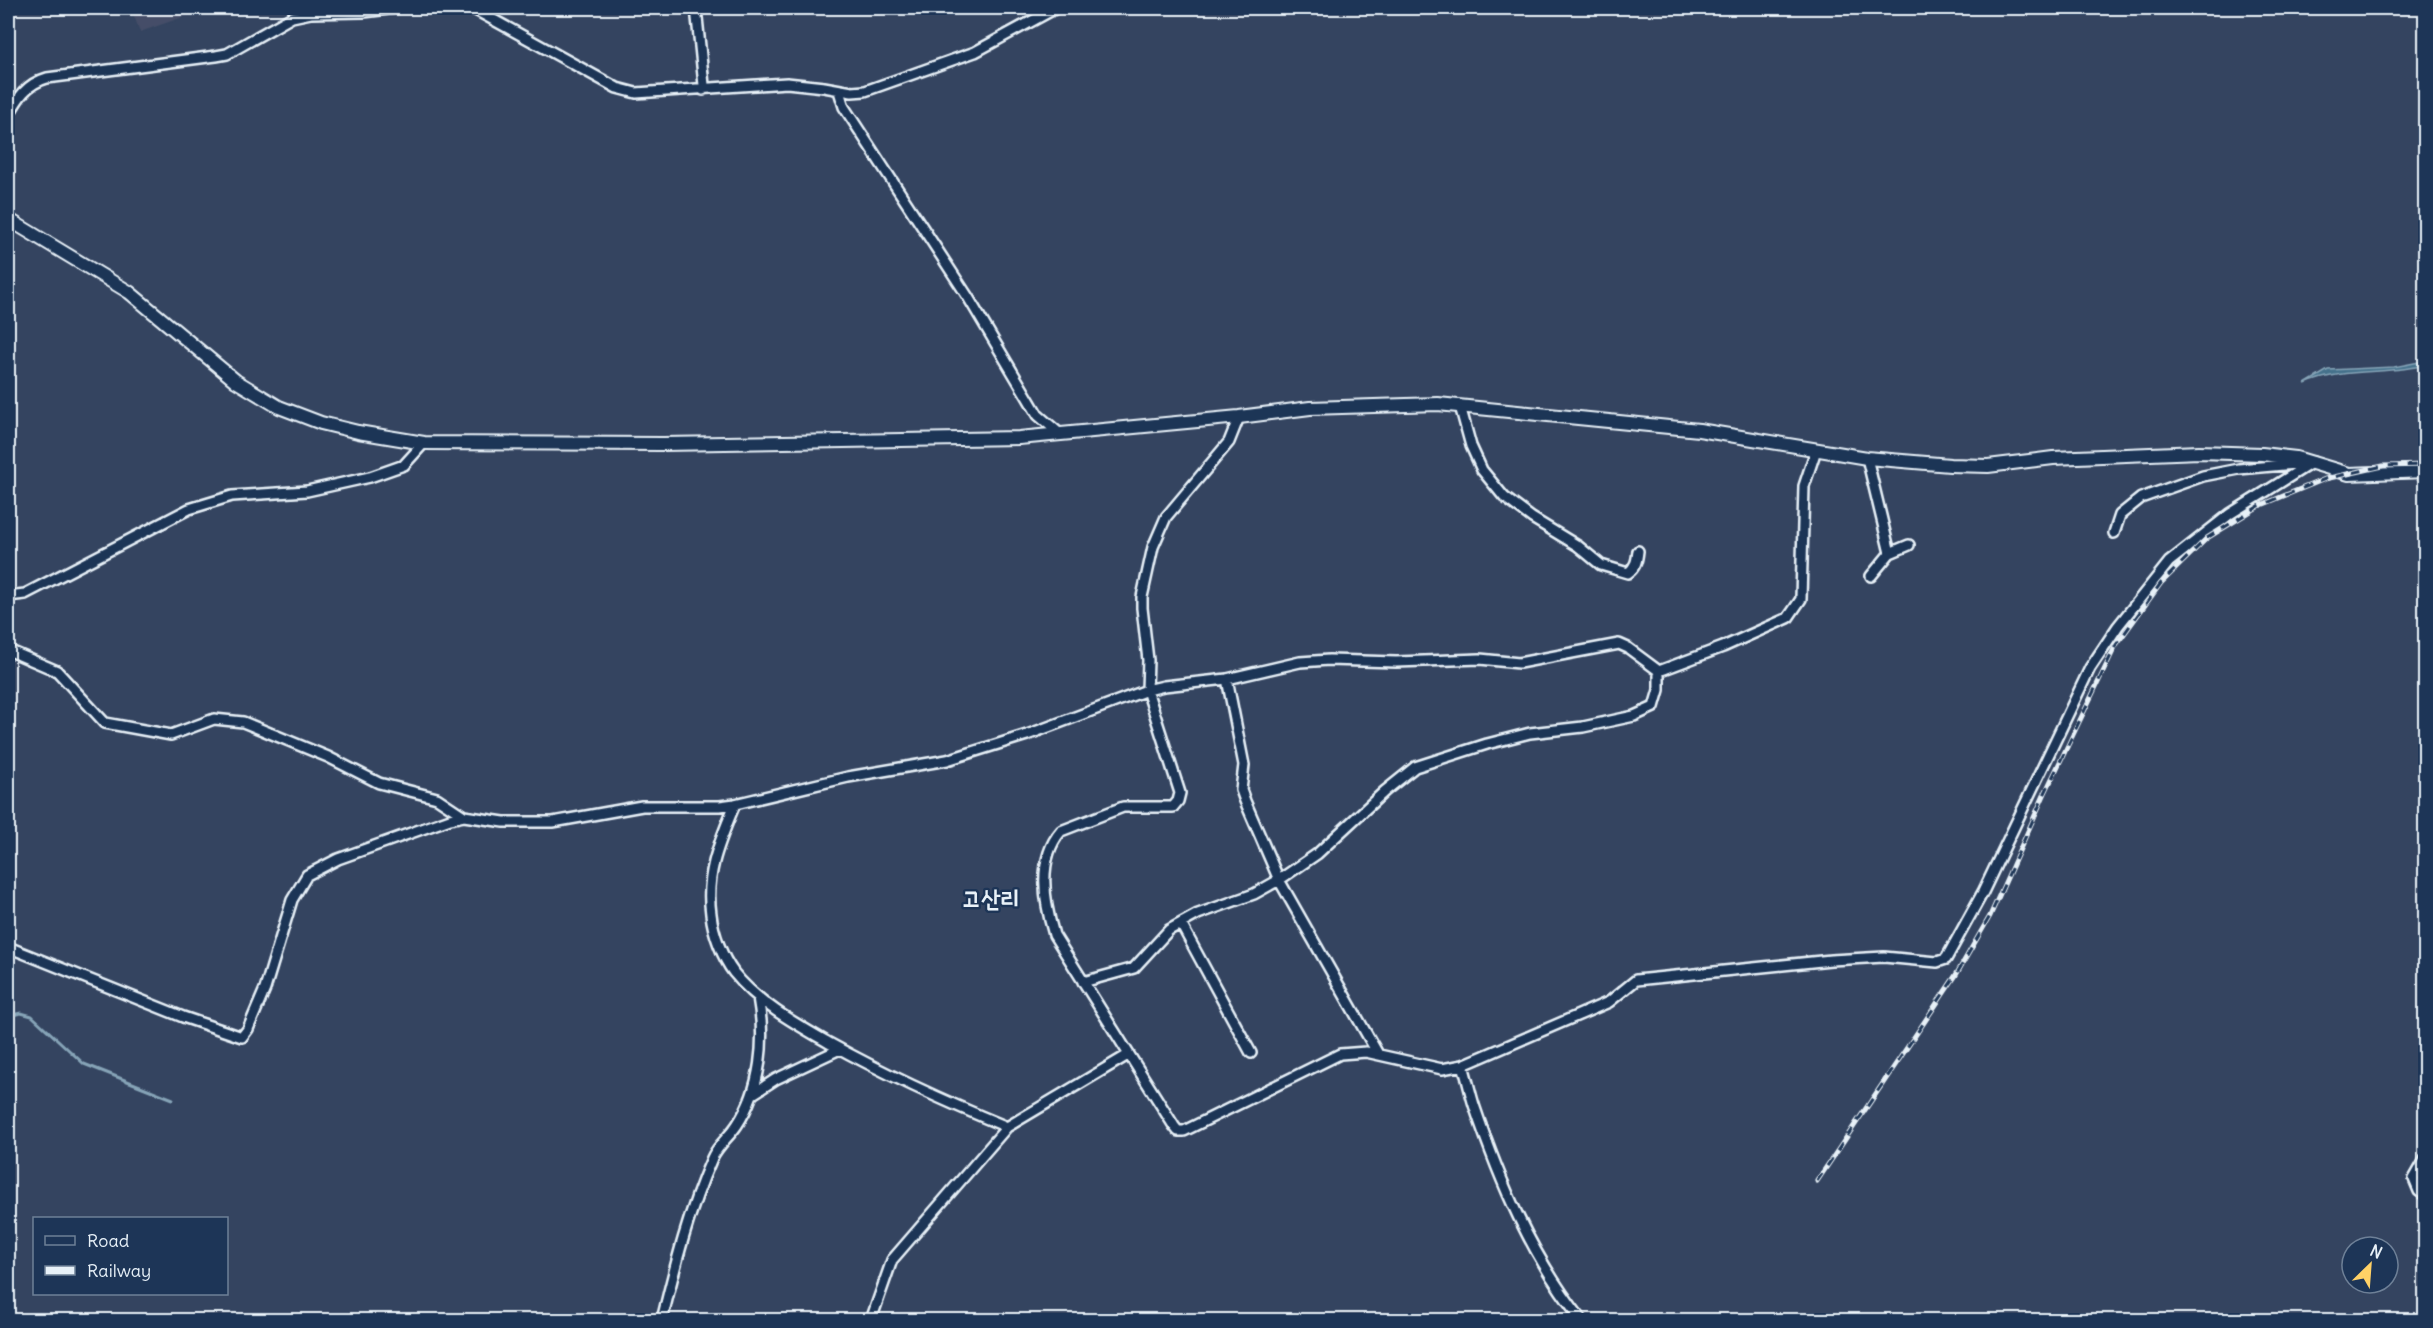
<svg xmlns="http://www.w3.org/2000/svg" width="2433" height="1328" viewBox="0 0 2433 1328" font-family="Delius,'Poor Story',sans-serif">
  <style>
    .built { fill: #444e67 }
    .water { fill: #45718b; stroke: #86a4b7; stroke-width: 1.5 }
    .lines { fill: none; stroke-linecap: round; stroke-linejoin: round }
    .stream { stroke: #86a4b7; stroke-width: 3 }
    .minor-casing { stroke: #e8f1f8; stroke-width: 14 }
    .major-casing { stroke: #e8f1f8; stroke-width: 16 }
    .minor { stroke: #1d3557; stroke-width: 9 }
    .major { stroke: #1d3557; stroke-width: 12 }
    .rail-casing { stroke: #e8f1f8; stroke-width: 5 }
    .rail { stroke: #1d3557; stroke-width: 3; stroke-dasharray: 9; stroke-linecap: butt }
    .labels { text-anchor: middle; stroke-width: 5; stroke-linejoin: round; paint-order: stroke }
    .quarter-label { font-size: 24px; font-weight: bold; fill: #e8f1f8; stroke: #1d3557 }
  </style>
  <rect width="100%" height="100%" fill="#344460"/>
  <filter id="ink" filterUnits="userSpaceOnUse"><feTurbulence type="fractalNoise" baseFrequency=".0167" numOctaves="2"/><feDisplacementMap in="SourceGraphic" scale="12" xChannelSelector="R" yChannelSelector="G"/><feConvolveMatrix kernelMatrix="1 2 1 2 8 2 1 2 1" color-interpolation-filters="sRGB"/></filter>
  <g filter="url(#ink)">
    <path class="built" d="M131,8H209L140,32Z"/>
    <path class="water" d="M2425,361V365C2386,375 2343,367 2305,384L2328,370L2394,367Z"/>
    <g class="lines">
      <path class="stream" d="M8,1016L21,1013L32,1016L84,1064L173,1099"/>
      <g class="minor-casing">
        <path id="minor" d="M472,8L617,88L636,93L787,83L824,87L852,92L865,91L975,52L1056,8
          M696,8L704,85L703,90
          M839,91L844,107L968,297L1038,415L1060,434
          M8,116C18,98 26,84 47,78L216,56L227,54L292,17L311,13L364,12L397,8
          M1460,406L1471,446L1482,470L1504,497L1532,518L1578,546L1601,565L1628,573C1636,567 1637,560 1638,551
          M1239,417L1229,442L1166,517L1153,547L1142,597V608L1148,660L1147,690L1180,793L1178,801L1173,807H1123L1061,831C1037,859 1044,902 1054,935L1174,1126L1178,1131H1184L1340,1054L1366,1052L1442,1069L1463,1065L1609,1002L1636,980L1831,960L1884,957L1937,962L1946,959L1983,892L2090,668L2118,626L2169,562L2230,514L2313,462
          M1867,458L1890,553L1871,576
          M2114,533L2120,515L2141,498L2203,476L2239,469L2305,463
          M1890,553L1909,545
          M8,596L25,594L189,509L232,496L307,491L370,477L404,465L424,443
          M8,650L57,671L105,723L171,735L214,719L243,722L328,757L379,783L437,798L464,816L504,822H553L642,806H720L735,804L848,777L947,760L1027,735L1147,690L1164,686L1227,679L1300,662L1329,660L1396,662L1480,659L1519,663L1619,644L1628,648L1659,671V690L1654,707L1634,716L1583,727L1530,733L1487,744L1415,767L1385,791L1317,854L1279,880L1254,894L1198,914L1169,930L1134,968L1083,982
          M1659,671L1723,647L1788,618L1801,599L1804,486L1816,450
          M1227,679L1244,765L1241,790L1245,801L1279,880L1378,1054
          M735,804C720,841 705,873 711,914C713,933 722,957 734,973C758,1003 796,1024 829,1043C887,1075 946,1102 1007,1127
          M1181,924L1251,1053
          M8,947L183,1017L242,1037L248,1029L265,989L292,900L307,875L338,859L450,819L464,816
          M1463,1065C1467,1078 1470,1092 1474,1105C1500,1182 1531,1256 1582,1320
          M753,1094L776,1079L840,1049
          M2426,1158L2414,1179L2419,1191L2426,1196
          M662,1320C675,1266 689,1210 712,1158C718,1145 729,1137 737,1125C761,1089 766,1040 758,997
          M871,1320L892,1260L1007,1127L1128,1055"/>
      </g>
      <g class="major-casing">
        <path id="major" d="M8,219L129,292L236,381L279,407L321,423L358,432L424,443L663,444L1019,438L1239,417L1310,408L1438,404L1699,430L1867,458L1950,465L1988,466L2053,458L2199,452L2262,454L2296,458L2349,474L2426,471"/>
      </g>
      <use href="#minor" class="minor"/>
      <use href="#major" class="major"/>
      <g class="rail-casing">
        <path id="rail" d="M1817,1181L1956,975L1990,916L2045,793L2116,645L2161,583L2207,538L2259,506L2325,479L2383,466L2426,465"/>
      </g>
      <use href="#rail" class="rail"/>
    </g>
  </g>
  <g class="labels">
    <g class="quarter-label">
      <text x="991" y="907">고산리</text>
    </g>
  </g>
  <rect width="2433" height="1328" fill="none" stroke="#1d3557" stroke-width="30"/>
  <rect x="15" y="15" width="2403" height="1298" fill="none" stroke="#e8f1f8" stroke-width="2" filter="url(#ink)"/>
  <rect x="33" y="1217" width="195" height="78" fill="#1d3557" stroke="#6e8097" stroke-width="1.5"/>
  <rect x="45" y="1236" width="30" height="9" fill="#1d3557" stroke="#6e8097" stroke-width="1.5"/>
  <text x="87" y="1247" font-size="18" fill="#e8f1f8">Road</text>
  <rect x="45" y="1266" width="30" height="9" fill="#e8f1f8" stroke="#6e8097" stroke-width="1.5"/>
  <text x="87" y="1277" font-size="18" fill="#e8f1f8">Railway</text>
  <g transform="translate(2370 1265) rotate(25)"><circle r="28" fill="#1d3557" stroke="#6e8097" stroke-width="1.5"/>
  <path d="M0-4.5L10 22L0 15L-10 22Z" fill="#ffd166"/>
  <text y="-9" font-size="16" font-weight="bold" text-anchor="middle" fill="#e8f1f8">N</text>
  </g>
</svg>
